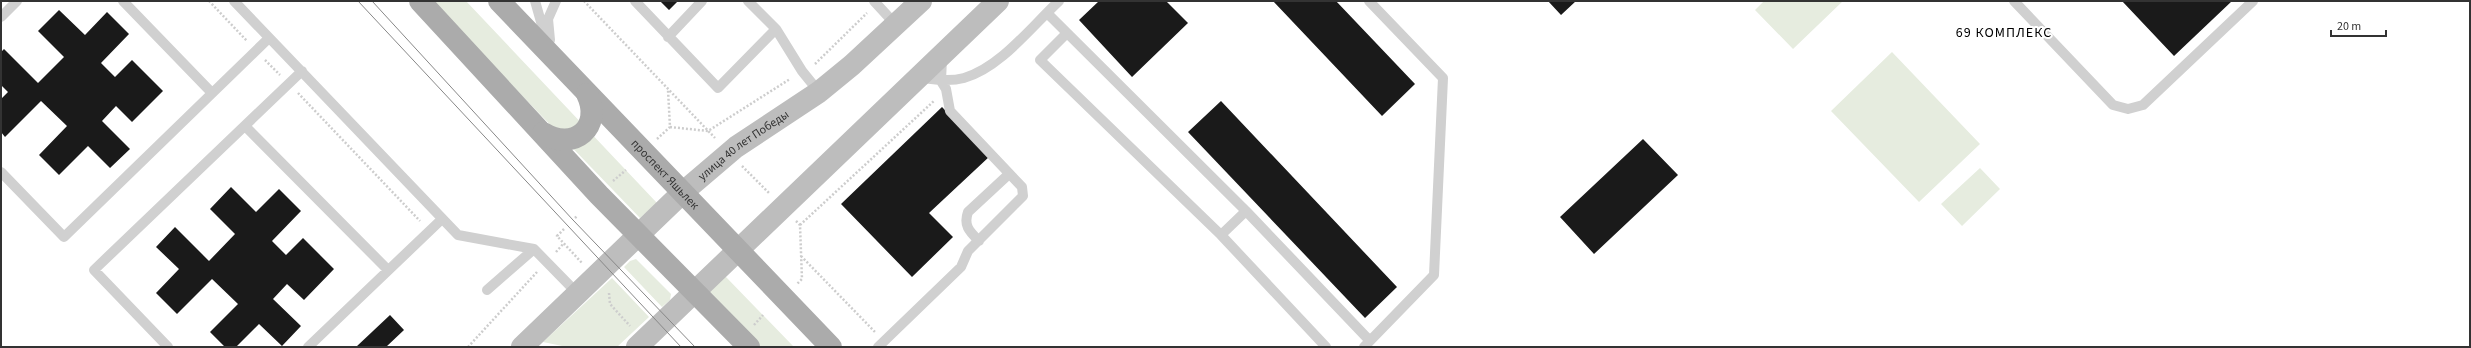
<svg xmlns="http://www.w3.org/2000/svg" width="2471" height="348" viewBox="0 0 2471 348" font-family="'Source Sans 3',sans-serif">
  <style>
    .green { fill: #e6ecdf }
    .building { fill: #1a1a1a }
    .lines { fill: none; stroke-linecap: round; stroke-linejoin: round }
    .path { stroke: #cdcdcd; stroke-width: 2.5; stroke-dasharray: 2 2; stroke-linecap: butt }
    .lane { stroke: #d0d0d0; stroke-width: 10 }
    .secondary { stroke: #bdbdbd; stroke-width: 22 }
    .primary { stroke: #ababab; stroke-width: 22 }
    .tram { stroke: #888; stroke-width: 1 }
    .labels { text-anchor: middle; stroke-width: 4; stroke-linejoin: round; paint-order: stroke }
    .street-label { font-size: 12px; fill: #333; stroke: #fff }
    .quarter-label { font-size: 14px; letter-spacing: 1px; fill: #000; stroke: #fff }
  </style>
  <rect width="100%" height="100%" fill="#fff"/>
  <path class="green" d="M431,1H466L657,203L640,218Z
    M1764,1H1843L1793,49L1755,10Z
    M1892,52L1980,144L1919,202L1831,111Z
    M1980,168L2000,189L1962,226L1941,204Z
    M636,259L671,294L670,300L662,307L624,267L630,261Z
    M725,276L794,347H761L708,292Z
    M612,278L649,317L617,347H567L543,342Z"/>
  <path class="building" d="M660,1H678L669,10Z
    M1099,1H1166L1188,23L1132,77L1079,20Z
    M1273,1H1336L1415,84L1382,116Z
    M1548,1H1576L1561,15Z
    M2122,1H2232L2174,56Z
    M59,10L85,35L107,12L129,34L101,63L115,77L132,60L163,91L132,122L116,106L102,121L130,149L110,168L88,146L59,175L39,155L67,126L41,101L5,137L1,132V99L8,92L1,85V52L4,49L38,83L64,57L38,31Z
    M1221,101L1397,287L1365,318L1188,132Z
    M942,107L990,156L929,213L953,237L912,277L841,204Z
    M1643,139L1678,175L1594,254L1560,217Z
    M231,187L256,212L279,189L301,211L272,241L286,255L303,238L334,269L304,300L287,284L273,299L301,326L282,346L259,324L236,347H225L210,332L238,304L212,279L177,314L156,293L179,269L156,247L175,227L209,261L235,234L210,209Z
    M390,315L404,330L386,347H356Z"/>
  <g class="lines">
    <path class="path" d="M209,1L247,41
      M584,1L715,138
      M265,60L280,75
      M815,64L867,13
      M298,93L420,221
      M670,127L708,131L790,79
      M657,139L670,127L668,90
      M742,166L770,194
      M613,181L626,170
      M575,218L577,216
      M796,221L800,225L802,279L797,284
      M800,225L935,100
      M564,229L557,236L582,263
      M556,252L564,243
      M801,256L875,332
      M609,293L610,304L630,326
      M754,325L763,315
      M468,347L537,272"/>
    <path class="lane" d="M123,1L212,93
      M234,1L458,235L534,249L578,294
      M535,1L547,43
      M635,1L718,88L776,29
      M748,1L776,29L802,71L819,92
      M874,1L896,25
      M2014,1L2113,105L2128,109L2143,105L2253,1
      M1047,13L1246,211
      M1,17L17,1
      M1067,33L1040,60L1221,235
      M668,37L702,1
      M550,40L548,19L556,1
      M919,77C934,80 949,82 964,78C1000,68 1032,26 1059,1
      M245,126L388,270
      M1,172L64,237L269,38
      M979,241C970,232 963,226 968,212L1009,174
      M487,290L534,249
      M168,347L94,270L302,71
      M308,347L442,219
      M878,347L961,267L968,251L1023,196L1022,187L950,111L946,89L941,81L942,58
      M1326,347L1221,235L1246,211L1370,341
      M1364,347L1434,275L1443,78L1369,1"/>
    <g class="secondary">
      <path id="s1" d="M522,347L682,193L736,147L819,92L852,65L921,1"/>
      <path d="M637,347L998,1"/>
    </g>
    <g class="primary">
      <path d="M420,1L599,195L749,347"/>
      <path id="s2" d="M499,1L831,347"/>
      <path d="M543,133C574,152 603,127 587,94"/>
    </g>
    <path class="tram" d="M358,1L681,347
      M372,1L573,220L695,347"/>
  </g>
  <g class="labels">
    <g class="street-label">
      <text dy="4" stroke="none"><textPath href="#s1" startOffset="300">улица 40 лет Победы</textPath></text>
      <text dy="4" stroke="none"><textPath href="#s2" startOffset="240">проспект Яшьлек</textPath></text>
    </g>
    <g class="quarter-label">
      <text x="2004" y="37">69 КОМПЛЕКС</text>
    </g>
  </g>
  <rect width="2471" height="348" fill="none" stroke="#333333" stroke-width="4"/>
  <path d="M2331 30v6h55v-6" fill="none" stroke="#333333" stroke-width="2"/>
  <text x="2337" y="30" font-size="12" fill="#333333" stroke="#ffffff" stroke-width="3" paint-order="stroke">20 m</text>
</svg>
